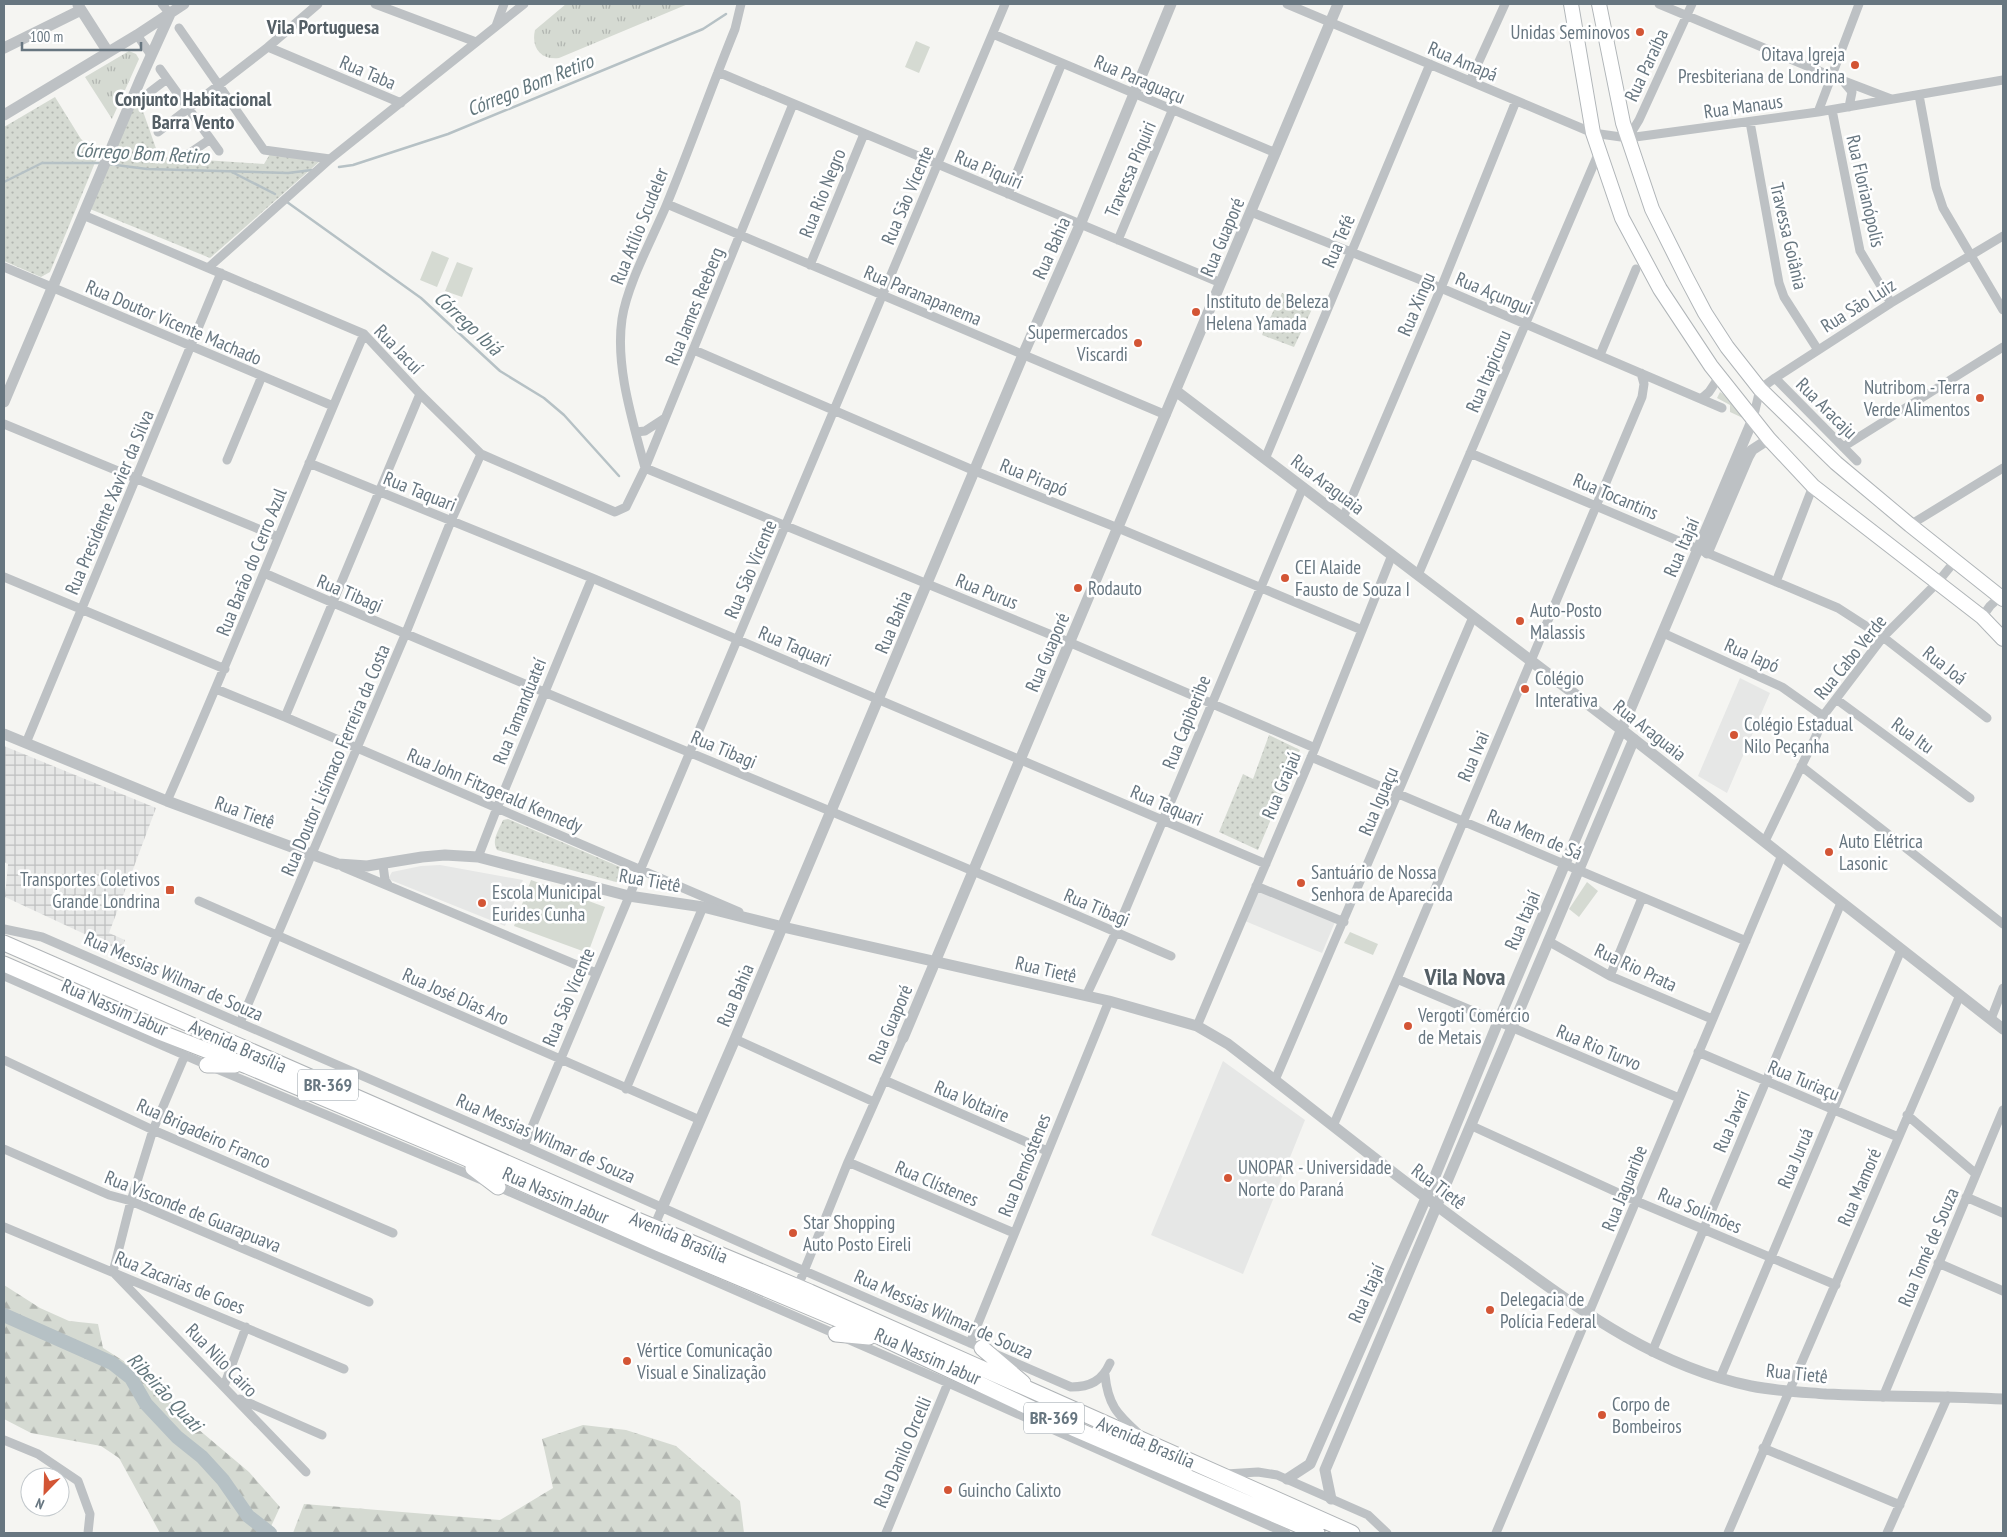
<svg xmlns="http://www.w3.org/2000/svg" width="2007" height="1537" viewBox="0 0 2007 1537" font-family="'PT Sans Narrow',sans-serif">
  <style>
    .built { fill: #e6e7e6 }
    .industrial { fill: url(#industrial-grid) }
    .grass { fill: url(#grass-tufts) }
    .forest { fill: url(#forest-firs) }
    .park { fill: url(#park-dots) }
    .pitch { fill: #d5dad2 }
    .lines { fill: none; stroke-linecap: round; stroke-linejoin: round }
    .stream { stroke: #b6c1c5; stroke-width: 2.5 }
    .river { stroke: #b6c1c5; stroke-width: 14 }
    .primary-casing { stroke: #b0b5b8; stroke-width: 16 }
    .trunk-casing { stroke: #b0b4b7; stroke-width: 17 }
    .minor { stroke: #bdc1c4; stroke-width: 9 }
    .tertiary { stroke: #bdc1c4; stroke-width: 11 }
    .primary { stroke: #fff; stroke-width: 14 }
    .trunk { stroke: #fff; stroke-width: 15 }
    .poi-dot { fill: #d35535; stroke: #fff; stroke-width: 2 }
    .labels { text-anchor: middle; stroke-width: 5; stroke-linejoin: round; paint-order: stroke }
    .shield { fill: #fff; stroke: #959fa6; stroke-width: 1 }
    .shield-label { font-size: 18px; font-weight: bold; fill: #677680 }
    .poi-label { font-size: 19px; fill: #677680; stroke: #fff; text-anchor: start }
    .street-label { font-size: 19px; fill: #677680; stroke: #fff }
    .neighbourhood-label { font-size: 20px; font-weight: bold; fill: #545f66; stroke: #fff }
    .water-label { font-size: 20px; font-style: italic; fill: #63777d; stroke: #fff }
    .district-label { font-size: 24px; font-weight: bold; fill: #545f66; stroke: #fff }
  </style>
  <defs>
    <pattern id="industrial-grid" width="8" height="8" patternUnits="userSpaceOnUse" patternTransform="scale(1.25)"><rect width="8" height="8" fill="#e6e7e6"/><path d="M0 4h8M4 0v8" fill="none" stroke="#bec0c0"/></pattern>
    <pattern id="grass-tufts" width="24" height="20" patternUnits="userSpaceOnUse" patternTransform="scale(1.25)"><rect width="24" height="20" fill="#d5dad2"/><path d="M3 7l-1-3M5 7V3M7 7l1-3M15 17l-1-3M17 17v-4M19 17l1-3" fill="none" stroke="#b1b5b0"/></pattern>
    <pattern id="forest-firs" width="22" height="20" patternUnits="userSpaceOnUse" patternTransform="scale(1.25)"><rect width="22" height="20" fill="#d5dad2"/><path d="M5 1l3.5 6h-7zM16 11l3.5 6h-7z" fill="#b1b5b0"/></pattern>
    <pattern id="park-dots" width="8" height="8" patternUnits="userSpaceOnUse" patternTransform="scale(1.25)"><rect width="8" height="8" fill="#d5dad2"/><path d="M2 2h.1M6 6h.1" fill="none" stroke="#b1b5b0" stroke-width="1.8" stroke-linecap="round"/></pattern>
  </defs>
  <rect width="100%" height="100%" fill="#f5f5f2"/>
  <path class="built" d="M1740,678L1770,693L1727,793L1698,776Z
    M440,865L523,880L505,926L388,879L392,872L421,866Z
    M1259,890L1335,922L1322,953L1245,921Z
    M1223,1061L1305,1120L1243,1274L1151,1235Z"/>
  <path class="industrial" d="M4,746L156,808L109,933L125,940L121,951L5,897L8,864L4,862Z"/>
  <path class="grass" d="M566,4H688L559,58C540,60 531,47 535,30Z
    M129,51L136,54L139,59L112,119L85,77Z
    M1720,392L1723,394L1745,419L1730,412V405L1717,398Z"/>
  <path class="forest" d="M4,1285L40,1308L69,1321L98,1324L103,1348L133,1367L156,1387L198,1429L249,1472L280,1507L268,1533H160L119,1458L101,1446L31,1433L4,1419Z
    M583,1425L626,1430L676,1446L740,1501L744,1533H293L304,1504L500,1520L553,1488L542,1439Z"/>
  <path class="park" d="M55,97L81,139L99,153L50,272L41,277L4,261V127Z
    M138,97L159,157L264,164L270,154L319,162L210,258L90,209Z
    M1282,293L1313,307L1294,347L1262,335Z
    M1269,735L1300,750L1258,850L1219,832L1243,774L1253,779Z
    M508,819L627,870L626,880L616,882L497,850C491,840 499,830 503,820Z"/>
  <path class="pitch" d="M916,41L930,47L919,73L905,67Z
    M432,251L449,258L437,287L420,280Z
    M457,262L473,268L462,297L445,291Z
    M531,880L605,907L588,953L514,926Z
    M1587,882L1598,891L1579,917L1569,909Z
    M1350,932L1378,944L1373,955L1344,943Z"/>
  <g class="lines">
    <path class="stream" d="M108,164L147,169L288,173L312,170
      M339,167L353,165L448,134L703,29L726,14
      M230,171L275,194
      M4,182L42,163H100
      M287,202L421,298L500,371L544,398L564,415L619,476"/>
    <path class="river" d="M4,1315L112,1363L131,1378L146,1404L177,1437L202,1457L223,1480L248,1516L270,1533"/>
    <g class="primary-casing">
      <path id="primary" d="M1571,4L1593,133L1622,218L1660,289L1711,366L1769,439L1813,486L1982,617L2003,639
        M1599,4L1623,123L1652,209L1686,277L1705,313L1727,347L1760,389L1836,463L1910,525L2003,599"/>
    </g>
    <g class="trunk-casing">
      <path id="trunk" d="M4,943L635,1219L810,1292L1352,1533
        M4,964L157,1031L247,1066L454,1153L659,1244L880,1337L1073,1428L1317,1533
        M207,1065H235
        M473,1168L498,1187
        M836,1334L869,1337
        M982,1348L1023,1383"/>
    </g>
    <path class="minor" d="M162,4L170,14
      M375,4L476,42
      M1287,4L1593,133L1628,138L1818,112L2003,80
      M1659,4L1831,76L1891,99
      M496,26L504,4
      M179,28L264,150L330,159
      M993,34L1276,153
      M137,35L151,55
      M268,47L401,103
      M160,69L219,151
      M718,72L1221,283
      M1470,81L1505,4
      M1843,81L1852,92L1849,107
      M150,92L167,79
      M1919,95L1936,187L1943,208L2003,310
      M1832,110L1860,251L1891,303
      M1818,112L1859,4
      M1750,122L1779,283L1784,297L1818,350
      M158,132L268,47L318,4
      M1628,138L1639,120L1692,4
      M187,155L209,140
      M1008,194L1062,63
      M667,204L1166,415
      M1251,212L1441,288L1722,408
      M83,215L364,334L420,394L481,454L615,512L626,507L645,468L793,104
      M1118,240L1172,111
      M810,265L864,134
      M4,267L333,406
      M208,268L330,159L524,4
      M694,350L975,471L1118,528L1362,630
      M1600,355L1636,269
      M1775,378L1857,461
      M1701,399L1709,392L1719,377
      M1753,419L1760,389L1775,378L1891,303L2003,236
      M4,424L278,537
      M636,432L645,431L665,418
      M1843,447L2003,347
      M1470,453L1838,608L1883,637L1987,718
      M1265,459L1430,64
      M227,460L262,376
      M309,463L592,578L1266,864
      M645,468L1071,643L1315,748
      M645,468C633,422 615,367 622,319C627,285 652,239 666,206C690,148 711,88 735,29L741,4
      M1343,518L1441,288L1516,101
      M1910,525L2003,468
      M264,573C565,704 870,824 1171,956
      M1418,575L1599,152
      M4,577L225,669
      M1776,582L1813,486
      M1982,617L1990,606L2003,594
      M1663,633L1782,687L1823,716
      M216,689L285,717L739,912
      M1836,699L1970,798
      M285,717L420,394
      M26,743L221,273
      M1311,757L1746,941
      M1801,766L2003,924
      M167,801C235,647 297,489 364,334
      M1765,841L1817,734L1823,716L1883,637L1937,583L1955,561
      M478,857L497,808L592,578
      M383,865L385,880L389,886
      M343,867L596,973
      M1256,886L1344,922
      M199,901L700,1120
      M4,929L42,937L524,1146L791,1265L1071,1387C1090,1387 1102,1381 1110,1363
      M1548,941L1610,976L1712,1019
      M4,976L207,1065L482,1180
      M1610,976L1642,898
      M1397,979L1679,1098
      M1086,996L1116,932L1303,487
      M1991,1019L2003,988
      M240,1023L405,635L451,521L481,454
      M1197,1026L1315,748L1392,555
      M735,1039L874,1102
      M1698,1052L1898,1137
      M185,1055L153,1130L131,1201L113,1272L306,1472
      M4,1060L153,1130L393,1233
      M884,1080L1047,1151
      M1275,1080L1473,617
      M626,1089L703,907
      M1907,1115L1976,1174
      M1333,1126L1397,979L1642,397L1644,384L1641,373
      M1472,1126L1636,1201L1836,1285
      M524,1146L1005,4
      M4,1149L109,1195L131,1201L369,1302
      M848,1162L1014,1233
      M494,1185L948,1383L1286,1533
      M1966,1197L2003,1213
      M4,1227L344,1369
      M652,1231L662,1208
      M1938,1263L2003,1291
      M796,1291L848,1162L903,1038
      M970,1343L1109,1001
      M1652,1352L1841,903
      M1105,1375C1108,1405 1117,1414 1138,1433
      M1720,1378L1901,950
      M224,1386L246,1327
      M1883,1397L2003,1110
      M240,1399L322,1435
      M4,1440L38,1454L78,1481L90,1514L88,1533
      M1763,1448L1900,1505
      M1226,1474L1258,1472L1277,1475L1368,1515L1387,1533
      M886,1533L948,1383
      M1496,1533L1782,855
      M1728,1533L1960,995
      M1887,1533L1948,1396"/>
    <path class="tertiary" d="M78,5L108,52
      M4,48L81,10
      M4,115L137,35L184,4
      M1176,391L1622,730L2003,1029
      M4,402L141,78L170,14
      M1707,553L1748,457L1752,450L1769,439
      M4,734L167,801L338,864L367,866L422,857L445,855L478,857L629,896L703,907L783,927L1109,1001L1197,1026L1228,1044C1322,1116 1413,1191 1510,1259C1586,1314 1657,1366 1751,1386C1776,1391 1801,1392 1826,1394C1885,1397 1944,1396 2003,1399
      M903,1038L1338,4
      M662,1208L735,1039L1023,355L1080,225L1171,4
      M1287,1479L1310,1464L1426,1198L1498,1022L1753,419
      M1331,1499L1325,1470L1634,739"/>
    <use href="#primary" class="primary"/>
    <use href="#trunk" class="trunk"/>
  </g>
  <g class="poi-dot">
    <circle cx="1640" cy="32" r="5"/>
    <circle cx="1855" cy="65" r="5"/>
    <circle cx="1196" cy="312" r="5"/>
    <circle cx="1138" cy="343" r="5"/>
    <circle cx="1980" cy="398" r="5"/>
    <circle cx="1285" cy="578" r="5"/>
    <circle cx="1078" cy="588" r="5"/>
    <circle cx="1520" cy="621" r="5"/>
    <circle cx="1525" cy="689" r="5"/>
    <circle cx="1734" cy="735" r="5"/>
    <circle cx="1829" cy="852" r="5"/>
    <circle cx="1301" cy="883" r="5"/>
    <rect x="165" y="885" width="10" height="10" rx="2.5"/>
    <circle cx="482" cy="903" r="5"/>
    <circle cx="1408" cy="1026" r="5"/>
    <circle cx="1228" cy="1178" r="5"/>
    <circle cx="793" cy="1233" r="5"/>
    <circle cx="1490" cy="1310" r="5"/>
    <circle cx="627" cy="1361" r="5"/>
    <circle cx="1602" cy="1415" r="5"/>
    <circle cx="948" cy="1490" r="5"/>
  </g>
  <g class="labels">
    <g class="shield">
      <rect x="298" y="1069.5" width="60" height="31" rx="4"/>
      <rect x="1024" y="1402.5" width="60" height="31" rx="4"/>
    </g>
    <g class="shield-label">
      <text x="328" y="1091">BR-369</text>
      <text x="1054" y="1424">BR-369</text>
    </g>
    <g class="poi-label">
      <text x="1630" y="39" text-anchor="end">Unidas Seminovos</text>
      <text x="1845" y="61" text-anchor="end">Oitava Igreja<tspan x="1845" dy="22">Presbiteriana de Londrina</tspan></text>
      <text x="1206" y="308">Instituto de Beleza<tspan x="1206" dy="22">Helena Yamada</tspan></text>
      <text x="1128" y="339" text-anchor="end">Supermercados<tspan x="1128" dy="22">Viscardi</tspan></text>
      <text x="1970" y="394" text-anchor="end">Nutribom - Terra<tspan x="1970" dy="22">Verde Alimentos</tspan></text>
      <text x="1295" y="574">CEI Alaide<tspan x="1295" dy="22">Fausto de Souza I</tspan></text>
      <text x="1088" y="595">Rodauto</text>
      <text x="1530" y="617">Auto-Posto<tspan x="1530" dy="22">Malassis</tspan></text>
      <text x="1535" y="685">Colégio<tspan x="1535" dy="22">Interativa</tspan></text>
      <text x="1744" y="731">Colégio Estadual<tspan x="1744" dy="22">Nilo Peçanha</tspan></text>
      <text x="1839" y="848">Auto Elétrica<tspan x="1839" dy="22">Lasonic</tspan></text>
      <text x="1311" y="879">Santuário de Nossa<tspan x="1311" dy="22">Senhora de Aparecida</tspan></text>
      <text x="160" y="886" text-anchor="end">Transportes Coletivos<tspan x="160" dy="22">Grande Londrina</tspan></text>
      <text x="492" y="899">Escola Municipal<tspan x="492" dy="22">Eurides Cunha</tspan></text>
      <text x="1418" y="1022">Vergoti Comércio<tspan x="1418" dy="22">de Metais</tspan></text>
      <text x="1238" y="1174">UNOPAR - Universidade<tspan x="1238" dy="22">Norte do Paraná</tspan></text>
      <text x="803" y="1229">Star Shopping<tspan x="803" dy="22">Auto Posto Eireli</tspan></text>
      <text x="1500" y="1306">Delegacia de<tspan x="1500" dy="22">Polícia Federal</tspan></text>
      <text x="637" y="1357">Vértice Comunicação<tspan x="637" dy="22">Visual e Sinalização</tspan></text>
      <text x="1612" y="1411">Corpo de<tspan x="1612" dy="22">Bombeiros</tspan></text>
      <text x="958" y="1497">Guincho Calixto</text>
    </g>
    <g class="street-label">
      <text transform="translate(1463 61) rotate(23)" y="7">Rua Amapá</text>
      <text transform="translate(1646 65) rotate(-65)" y="7">Rua Paraíba</text>
      <text transform="translate(368 72) rotate(23)" y="7">Rua Taba</text>
      <text transform="translate(1140 79) rotate(23)" y="7">Rua Paraguaçu</text>
      <text transform="translate(1743 106) rotate(-8)" y="7">Rua Manaus</text>
      <text transform="translate(989 169) rotate(23)" y="7">Rua Piquiri</text>
      <text transform="translate(1130 169) rotate(-67)" y="7">Travessa Piquiri</text>
      <text transform="translate(1866 191) rotate(77)" y="7">Rua Florianópolis</text>
      <text transform="translate(822 193) rotate(-68)" y="7">Rua Rio Negro</text>
      <text transform="translate(907 195) rotate(-67)" y="7">Rua São Vicente</text>
      <text transform="translate(639 226) rotate(-68)" y="7">Rua Atílio Scudeler</text>
      <text transform="translate(1789 236) rotate(77)" y="7">Travessa Goiânia</text>
      <text transform="translate(1222 237) rotate(-67)" y="7">Rua Guaporé</text>
      <text transform="translate(1338 241) rotate(-67)" y="7">Rua Tefé</text>
      <text transform="translate(1051 248) rotate(-66)" y="7">Rua Bahia</text>
      <text transform="translate(1494 293) rotate(23)" y="7">Rua Açungui</text>
      <text transform="translate(923 295) rotate(23)" y="7">Rua Paranapanema</text>
      <text transform="translate(1416 304) rotate(-67)" y="7">Rua Xingu</text>
      <text transform="translate(1858 305) rotate(-32)" y="7">Rua São Luiz</text>
      <text transform="translate(694 306) rotate(-68)" y="7">Rua James Reeberg</text>
      <text transform="translate(174 322) rotate(23)" y="7">Rua Doutor Vicente Machado</text>
      <text transform="translate(399 349) rotate(46)" y="7">Rua Jacuí</text>
      <text transform="translate(1488 371) rotate(-67)" y="7">Rua Itapicuru</text>
      <text transform="translate(1827 408) rotate(45)" y="7">Rua Aracaju</text>
      <text transform="translate(1034 477) rotate(22)" y="7">Rua Pirapó</text>
      <text transform="translate(1328 484) rotate(37)" y="7">Rua Araguaia</text>
      <text transform="translate(420 491) rotate(22)" y="7">Rua Taquari</text>
      <text transform="translate(1616 496) rotate(23)" y="7">Rua Tocantins</text>
      <text transform="translate(109 502) rotate(-67)" y="7">Rua Presidente Xavier da Silva</text>
      <text transform="translate(1681 547) rotate(-67)" y="7">Rua Itajaí</text>
      <text transform="translate(251 562) rotate(-68)" y="7">Rua Barão do Cerro Azul</text>
      <text transform="translate(750 569) rotate(-67)" y="7">Rua São Vicente</text>
      <text transform="translate(987 591) rotate(22)" y="7">Rua Purus</text>
      <text transform="translate(350 593) rotate(23)" y="7">Rua Tibagi</text>
      <text transform="translate(893 622) rotate(-67)" y="7">Rua Bahia</text>
      <text transform="translate(795 646) rotate(23)" y="7">Rua Taquari</text>
      <text transform="translate(1047 652) rotate(-67)" y="7">Rua Guaporé</text>
      <text transform="translate(1752 655) rotate(24)" y="7">Rua Iapó</text>
      <text transform="translate(1850 657) rotate(-51)" y="7">Rua Cabo Verde</text>
      <text transform="translate(1945 665) rotate(38)" y="7">Rua Joá</text>
      <text transform="translate(519 711) rotate(-68)" y="7">Rua Tamanduateí</text>
      <text transform="translate(1186 722) rotate(-68)" y="7">Rua Capiberibe</text>
      <text transform="translate(1650 730) rotate(38)" y="7">Rua Araguaia</text>
      <text transform="translate(1913 735) rotate(36)" y="7">Rua Itu</text>
      <text transform="translate(724 749) rotate(23)" y="7">Rua Tibagi</text>
      <text transform="translate(1473 756) rotate(-67)" y="7">Rua Ivai</text>
      <text transform="translate(335 760) rotate(-67)" y="7">Rua Doutor Lisímaco Ferreira da Costa</text>
      <text transform="translate(1281 785) rotate(-67)" y="7">Rua Grajaú</text>
      <text transform="translate(495 790) rotate(23)" y="7">Rua John Fitzgerald Kennedy</text>
      <text transform="translate(1378 801) rotate(-67)" y="7">Rua Iguaçu</text>
      <text transform="translate(1167 805) rotate(23)" y="7">Rua Taquari</text>
      <text transform="translate(245 812) rotate(20)" y="7">Rua Tietê</text>
      <text transform="translate(1535 834) rotate(23)" y="7">Rua Mem de Sá</text>
      <text transform="translate(650 880) rotate(10)" y="7">Rua Tietê</text>
      <text transform="translate(1097 907) rotate(23)" y="7">Rua Tibagi</text>
      <text transform="translate(1522 920) rotate(-67)" y="7">Rua Itajaí</text>
      <text transform="translate(1636 967) rotate(25)" y="7">Rua Rio Prata</text>
      <text transform="translate(1046 969) rotate(13)" y="7">Rua Tietê</text>
      <text transform="translate(174 976) rotate(24)" y="7">Rua Messias Wilmar de Souza</text>
      <text transform="translate(735 995) rotate(-67)" y="7">Rua Bahia</text>
      <text transform="translate(456 996) rotate(24)" y="7">Rua José Días Aro</text>
      <text transform="translate(568 997) rotate(-67)" y="7">Rua São Vicente</text>
      <text transform="translate(115 1007) rotate(24)" y="7">Rua Nassim Jabur</text>
      <text transform="translate(890 1024) rotate(-67)" y="7">Rua Guaporé</text>
      <text transform="translate(238 1046) rotate(24)" y="7">Avenida Brasília</text>
      <text transform="translate(1599 1047) rotate(23)" y="7">Rua Rio Turvo</text>
      <text transform="translate(1804 1080) rotate(23)" y="7">Rua Turiaçu</text>
      <text transform="translate(972 1101) rotate(23)" y="7">Rua Voltaire</text>
      <text transform="translate(1731 1121) rotate(-67)" y="7">Rua Javari</text>
      <text transform="translate(204 1133) rotate(24)" y="7">Rua Brigadeiro Franco</text>
      <text transform="translate(546 1138) rotate(24)" y="7">Rua Messias Wilmar de Souza</text>
      <text transform="translate(1795 1158) rotate(-67)" y="7">Rua Juruá</text>
      <text transform="translate(1024 1165) rotate(-68)" y="7">Rua Demóstenes</text>
      <text transform="translate(937 1183) rotate(23)" y="7">Rua Clístenes</text>
      <text transform="translate(1439 1186) rotate(37)" y="7">Rua Tietê</text>
      <text transform="translate(1859 1187) rotate(-67)" y="7">Rua Mamoré</text>
      <text transform="translate(1624 1188) rotate(-68)" y="7">Rua Jaguaribe</text>
      <text transform="translate(556 1195) rotate(24)" y="7">Rua Nassim Jabur</text>
      <text transform="translate(1700 1210) rotate(23)" y="7">Rua Solimões</text>
      <text transform="translate(193 1211) rotate(22)" y="7">Rua Visconde de Guarapuava</text>
      <text transform="translate(679 1237) rotate(23)" y="7">Avenida Brasília</text>
      <text transform="translate(1928 1247) rotate(-67)" y="7">Rua Tomé de Souza</text>
      <text transform="translate(180 1282) rotate(22)" y="7">Rua Zacarias de Goes</text>
      <text transform="translate(1366 1293) rotate(-66)" y="7">Rua Itajaí</text>
      <text transform="translate(944 1314) rotate(24)" y="7">Rua Messias Wilmar de Souza</text>
      <text transform="translate(928 1356) rotate(24)" y="7">Rua Nassim Jabur</text>
      <text transform="translate(222 1360) rotate(46)" y="7">Rua Nilo Cairo</text>
      <text transform="translate(1797 1373) rotate(6)" y="7">Rua Tietê</text>
      <text transform="translate(1146 1442) rotate(23)" y="7">Avenida Brasília</text>
      <text transform="translate(902 1452) rotate(-67)" y="7">Rua Danilo Orcelli</text>
    </g>
    <g class="neighbourhood-label">
      <text x="323" y="34">Vila Portuguesa</text>
      <text x="193" y="106">Conjunto Habitacional<tspan x="193" dy="23">Barra Vento</tspan></text>
    </g>
    <g class="water-label">
      <text transform="translate(530 85) rotate(-22)" y="7">Córrego Bom Retiro</text>
      <text transform="translate(142 153) rotate(3)" y="7">Córrego Bom Retiro</text>
      <text transform="translate(468 323) rotate(43)" y="7">Córrego Ibiá</text>
      <text transform="translate(165 1392) rotate(47)" y="7">Ribeirão Quati</text>
    </g>
    <g class="district-label">
      <text x="1465" y="985">Vila Nova</text>
    </g>
  </g>
  <rect width="2007" height="1537" fill="none" stroke="#677680" stroke-width="10"/>
  <g transform="translate(45 1492) rotate(203)"><circle r="24" fill="#ffffff" stroke="#c2c8cc"/>
  <path d="M0-4L9 19L0 12L-9 19Z" fill="#d35535"/>
  <text y="-8" font-size="14" font-weight="bold" text-anchor="middle" fill="#677680">N</text>
  </g>
  <path d="M22 42v8h119v-8" fill="none" stroke="#677680" stroke-width="2.5"/>
  <text x="30" y="42" font-size="15" fill="#677680" stroke="#ffffff" stroke-width="4" paint-order="stroke">100 m</text>
</svg>
